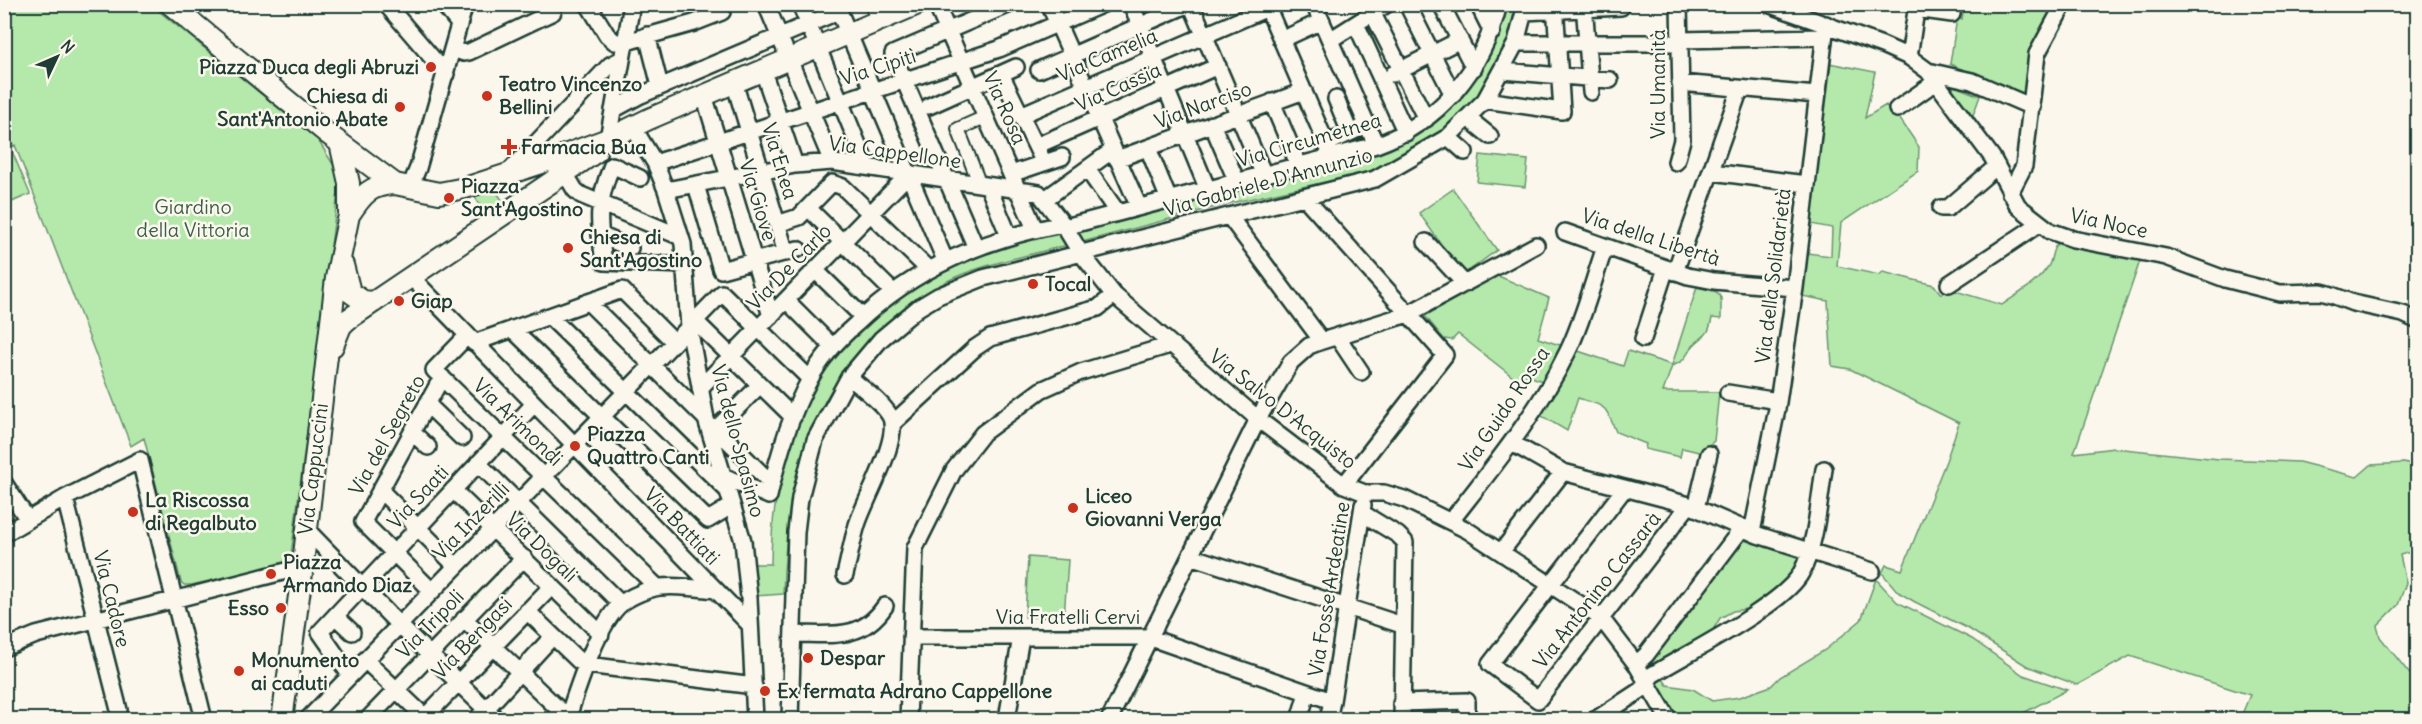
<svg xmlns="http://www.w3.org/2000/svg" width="2422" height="724" viewBox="0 0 2422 724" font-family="Delius,sans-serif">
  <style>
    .green { fill: #b5e9ab; stroke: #6a9370; stroke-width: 1.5 }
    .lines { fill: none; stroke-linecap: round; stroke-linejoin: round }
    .pedestrian-casing { stroke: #1f3d34; stroke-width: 16 }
    .minor-casing { stroke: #1f3d34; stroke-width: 20 }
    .tertiary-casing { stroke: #1f3d34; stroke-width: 24 }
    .pedestrian { stroke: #fbf7ec; stroke-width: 12 }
    .minor { stroke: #fbf7ec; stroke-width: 15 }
    .tertiary { stroke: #fbf7ec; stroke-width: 20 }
    .poi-dot { fill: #c8321e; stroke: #fbf7ec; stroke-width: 2 }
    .labels { text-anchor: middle; stroke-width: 5; stroke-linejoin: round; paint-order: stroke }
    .street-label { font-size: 20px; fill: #1f3d34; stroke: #fbf7ec }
    .poi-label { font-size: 20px; font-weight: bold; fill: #1f3d34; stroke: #fbf7ec; text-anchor: start }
    .park-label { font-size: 20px; fill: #3d5f4c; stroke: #fbf7ec }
  </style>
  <rect width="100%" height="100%" fill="#fbf7ec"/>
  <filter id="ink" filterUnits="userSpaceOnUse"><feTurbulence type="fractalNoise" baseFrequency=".0167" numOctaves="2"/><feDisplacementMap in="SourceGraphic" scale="12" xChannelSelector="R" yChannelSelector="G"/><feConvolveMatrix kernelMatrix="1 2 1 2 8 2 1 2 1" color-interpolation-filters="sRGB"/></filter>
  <g filter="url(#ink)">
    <path class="green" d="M150,4L318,140L336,169L339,184L291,555L288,561L275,566L191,585H184L181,582L144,438L131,446L15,145L5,149V5Z
      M1504,5H1521L1506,52L1488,87L1463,116L1420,149L1370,172L1231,203L1082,242L1072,229L1374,149L1440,111Z
      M1964,5H2059L2027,98L1950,64L1957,18L1962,19Z
      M1829,63L1875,72L1865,118L1886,105L1895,118L1898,116L1919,147L1918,171L1841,223L1837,266L1879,275L1883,272L1934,285L1941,294L1949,289L2002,305C2019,293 2038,283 2049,265C2053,257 2051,249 2058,243L2141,258L2074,453L2114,448L2219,459L2299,462L2357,477L2371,465L2404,463L2417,467V550L2400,555L2406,583L2398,605L2377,626L2380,637L2417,683V719H2240L2250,695L2130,656L2077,685L2027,666L1969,629L1915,602L1898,592L1882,573L1886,565L1902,570L1946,461L1959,423L1850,369L1832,366L1828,301L1802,296L1807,253L1831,256L1832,228L1811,224Z
      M1954,86L1980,96L1972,118L1952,89Z
      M12,151L30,194L5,205V154Z
      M1480,155L1528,160L1525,187L1477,182Z
      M1453,189L1497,250L1463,275L1419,213Z
      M495,190L503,201L485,212L474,196Z
      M1061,230L1068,245C1033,254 997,261 963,274C942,282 923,295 905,309C810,378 786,483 783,594L755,596L750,564H771C772,469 796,389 867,322C885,305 906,287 928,276C947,267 967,257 987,250C1011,242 1037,237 1061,230Z
      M1496,275L1549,298L1538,338L1563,346L1562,353L1542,381L1527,375L1513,377L1458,334L1452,340L1444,339L1425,316Z
      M1697,287L1717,292L1721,298V319L1712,318C1708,338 1705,333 1693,346C1683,358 1688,359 1672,366L1663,392H1719L1714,441L1699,452L1682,448L1680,457L1645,449L1646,444L1616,432C1605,404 1606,407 1578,398L1567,431L1540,415L1578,351L1623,366L1628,351L1672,365Z
      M1743,540L1802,558L1800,570L1754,608L1733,611L1720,618L1713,630L1658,667H1649L1651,661Z
      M1028,557L1068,560L1064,618L1025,617Z
      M1876,579L1897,602L1972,639L2023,675L2067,690L2012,719L1677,720L1655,682L1662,677L1667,685L1693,689L1712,701L1740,697L1771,686L1780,677L1825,650L1861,620Z"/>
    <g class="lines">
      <g class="pedestrian-casing">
        <path id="pedestrian" d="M980,185L958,129L985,117"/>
      </g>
      <g class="minor-casing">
        <path id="minor" d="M386,4L446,74
          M443,4L459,24
          M588,4L607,35L615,42H626L694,23L722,12
          M766,4L832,162
          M800,4L867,166
          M836,4L945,260
          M873,4L880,21
          M936,4L1035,229
          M1049,4L1139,207
          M1131,4L1208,190
          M1191,4L1264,175
          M1266,4L1332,157
          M1314,4L1376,145
          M1368,4L1426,119
          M1407,4L1453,95
          M1441,4L1474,68
          M1478,4L1492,32
          M1584,4L1591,92
          M1768,4L1882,45L1909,57L1928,71L1992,157L2018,206L2050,231L2073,239L2166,257L2225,279L2280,293L2321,292L2332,295L2353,303L2403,314L2418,321
          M1916,9L1952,14
          M1524,12L1621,7
          M1356,24L1406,133
          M647,35L660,86
          M1281,40L1322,21
          M1330,40L1387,4
          M1680,40L1824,37
          M1516,43H1680
          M453,49L464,53L469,52L553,12
          M1909,57L1917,4
          M1039,70L1189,4
          M763,71L795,165
          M1503,71L1610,80
          M1928,71L1972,81L2032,107
          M1001,74L1044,163
          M1393,74L1460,40
          M734,82L786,253
          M1680,83L1817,95
          M704,95L771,316
          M1336,99L1350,133
          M1485,100L1562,111L1555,4
          M1272,102L1299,166
          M929,106L1016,67
          M1897,109L1937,81
          M613,110L641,95L830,15
          M1021,115L1277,4
          M1469,119L1490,136
          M1212,124L1237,182
          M633,127L655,163L666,190L683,244L689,327L706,419L743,541L749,598L755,720
          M1448,137L1465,152
          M608,139L632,4
          M1326,144L1367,125
          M1036,146L1218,66
          M1148,148L1169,200
          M1117,159L1304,91
          M1676,162L1682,140L1679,4
          M655,163L999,49L1103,4
          M1087,169L1118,213
          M1712,172L1806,184
          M565,173L575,190L581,195L681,237
          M1011,174L1062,157
          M506,175L610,65L622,59
          M640,178L612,165C596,204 598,221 604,262L685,265
          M696,185L721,270L798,249
          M988,186L1009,236
          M410,187L418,168L465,4
          M666,190L795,165L832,162L1039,193L1063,224L1080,252L1114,295L1258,419L1344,485L1365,493H1384L1404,499L1467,530L1601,618L1636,664L1669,720
          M2010,193L2024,166L2037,54L2064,4
          M1305,198L1445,355L1344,485
          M1045,199L1113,150
          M808,208L893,292
          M1941,208H1948L1997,166
          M1229,216L1322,341
          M777,224L799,217L832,183L843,187L928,269
          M1065,227L1376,145C1440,122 1483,70 1499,4
          M1565,232L1688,276L1714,281L1795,288
          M600,235L630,248
          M1426,242L1465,284
          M976,248L893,54L1010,4
          M815,270L863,317
          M1675,272L1740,89
          M411,277L750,625
          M1949,284L2039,224
          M786,300L832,346
          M588,302L706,419
          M689,315L793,417
          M549,316L727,490
          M512,329L708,520L731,506
          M467,336L434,370L657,587
          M1337,336L1361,372
          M1643,339L1666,268
          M474,343L622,290L674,342
          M700,388L909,174
          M1728,393L1778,401
          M427,404L462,438
          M892,424L975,348L990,338L1098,308L1114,295
          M716,429L772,484
          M710,431L716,429L760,385
          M412,432L428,447
          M1512,443L1563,472L1689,505L1758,535L1872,571
          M478,463L621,604
          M723,476L769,496C778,456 790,415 810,379C821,358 838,340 856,324C914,268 984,239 1063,224
          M4,483L28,520
          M1625,488L1490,664L1538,700L1689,505
          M380,490L456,566
          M453,490L601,634
          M65,498L119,710
          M1696,508L1709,454
          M1362,513L1398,535L1405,542L1402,720
          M1451,521C1493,467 1538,413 1568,351C1584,318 1593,281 1605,247
          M305,528L399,625L497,720
          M1752,532L1777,409L1795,288L1826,24
          M4,534L65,498L140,460L204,720
          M1501,552L1563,472
          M1190,556L1402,625
          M845,575C849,559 852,541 857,525C864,501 902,437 890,416C881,401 862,388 849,377
          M432,591L363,522L442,377
          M527,611L579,661L587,665L754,686
          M335,616L352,632
          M464,619L568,718
          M794,634C830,634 862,641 885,606
          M911,637H1148L1332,701L1328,720
          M4,648L36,635L302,567
          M365,660L428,720
          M1636,664L1646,655L1743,527
          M350,675L320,632L534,404
          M1332,701L1363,505
          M1401,703L1467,701V720
          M1008,713L1021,637
          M307,720L722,293L810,379
          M367,720L524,558
          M422,720L552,586
          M476,720L553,636
          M567,720C577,690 598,622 622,603C631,596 648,589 660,587C678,585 697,588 715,590
          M790,720L796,532L800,498L815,440L849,377L881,339L918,308L938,296L983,278L1375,179L1448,137L1485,100L1516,43L1526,4
          M908,720L915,548L954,470L983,433L1041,390L1081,372L1170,345
          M1109,720L1258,419L1291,362L1309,346L1322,341L1408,314L1536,245
          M1299,720L1307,693
          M1595,720L1641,690L1652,675C1686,654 1784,605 1801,573C1816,546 1819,501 1824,469"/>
      </g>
      <g class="tertiary-casing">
        <path id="tertiary" d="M170,4L328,134L395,184L439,193L465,188L554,159L608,139L649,119L918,4
          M349,215C363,194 370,185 395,184
          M343,265L350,292L363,301L374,302
          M333,346L341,326L347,320L596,152
          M282,720L301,581L336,278L349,215V183L340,143"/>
      </g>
      <use href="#pedestrian" class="pedestrian"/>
      <use href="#minor" class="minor"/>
      <use href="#tertiary" class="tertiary"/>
    </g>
  </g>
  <g class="poi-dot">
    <circle cx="431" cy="67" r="6"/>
    <circle cx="487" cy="96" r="6"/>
    <circle cx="400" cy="107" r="6"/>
    <path d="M506 138h6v6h6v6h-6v6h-6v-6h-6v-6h6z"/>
    <circle cx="449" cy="198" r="6"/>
    <circle cx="568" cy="248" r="6"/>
    <circle cx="1033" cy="284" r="6"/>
    <circle cx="399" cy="301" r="6"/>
    <circle cx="575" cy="446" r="6"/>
    <circle cx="1073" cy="508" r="6"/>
    <circle cx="133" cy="512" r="6"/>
    <circle cx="271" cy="574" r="6"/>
    <circle cx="281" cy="608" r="6"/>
    <circle cx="808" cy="658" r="6"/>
    <circle cx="239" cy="671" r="6"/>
    <circle cx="765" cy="691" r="6"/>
  </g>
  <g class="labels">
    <g class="street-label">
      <text transform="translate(1107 55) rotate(-23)" y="7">Via Camelia</text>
      <text transform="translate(878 67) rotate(-18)" y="7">Via Cipitì</text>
      <text transform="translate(1658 84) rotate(-90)" y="7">Via Umanità</text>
      <text transform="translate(1118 87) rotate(-24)" y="7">Via Cassia</text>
      <text transform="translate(1203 105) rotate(-20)" y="7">Via Narciso</text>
      <text transform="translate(1005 108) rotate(66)" y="7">Via Rosa</text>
      <text transform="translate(1309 140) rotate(-16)" y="7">Via Circumetnea</text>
      <text transform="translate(895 152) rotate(8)" y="7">Via Cappellone</text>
      <text transform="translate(780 161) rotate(73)" y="7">Via Enea</text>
      <text transform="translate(1268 182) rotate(-15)" y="7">Via Gabriele D'Annunzio</text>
      <text transform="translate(758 200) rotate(73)" y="7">Via Giove</text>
      <text transform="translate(2109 223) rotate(12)" y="7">Via Noce</text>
      <text transform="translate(1651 237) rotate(18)" y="7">Via della Libertà</text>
      <text transform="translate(789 267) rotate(-46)" y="7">Via De Carlo</text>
      <text transform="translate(1773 276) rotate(-83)" y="7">Via della Solidarietà</text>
      <text transform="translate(1283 409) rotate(38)" y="7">Via Salvo D'Acquisto</text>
      <text transform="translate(1504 409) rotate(-56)" y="7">Via Guido Rossa</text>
      <text transform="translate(518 422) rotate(44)" y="7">Via Arimondi</text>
      <text transform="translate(387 435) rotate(-61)" y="7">Via del Segreto</text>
      <text transform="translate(738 441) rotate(75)" y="7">Via dello Spasimo</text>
      <text transform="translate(313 469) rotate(-83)" y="7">Via Cappuccini</text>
      <text transform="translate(418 497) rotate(-47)" y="7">Via Saati</text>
      <text transform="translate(471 521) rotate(-46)" y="7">Via Inzerilli</text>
      <text transform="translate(682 526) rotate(46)" y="7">Via Battiati</text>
      <text transform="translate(542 547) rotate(44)" y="7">Via Dogali</text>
      <text transform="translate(1329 589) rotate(-81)" y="7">Via Fosse Ardeatine</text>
      <text transform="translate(1597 590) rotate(-52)" y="7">Via Antonino Cassarà</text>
      <text transform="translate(112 599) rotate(76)" y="7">Via Cadore</text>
      <text x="1068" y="624">Via Fratelli Cervi</text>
      <text transform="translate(430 624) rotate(-46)" y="7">Via Tripoli</text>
      <text transform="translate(472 638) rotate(-46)" y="7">Via Bengasi</text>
    </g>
    <g class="poi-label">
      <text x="419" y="74" text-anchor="end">Piazza Duca degli Abruzi</text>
      <text x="499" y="91">Teatro Vincenzo<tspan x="499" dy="23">Bellini</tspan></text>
      <text x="388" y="103" text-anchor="end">Chiesa di<tspan x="388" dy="23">Sant'Antonio Abate</tspan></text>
      <text x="521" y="154">Farmacia Bua</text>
      <text x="461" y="193">Piazza<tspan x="461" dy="23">Sant'Agostino</tspan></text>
      <text x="580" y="244">Chiesa di<tspan x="580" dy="23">Sant'Agostino</tspan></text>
      <text x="1045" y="291">Tocal</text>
      <text x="411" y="308">Giap</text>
      <text x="587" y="441">Piazza<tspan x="587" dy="23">Quattro Canti</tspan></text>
      <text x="1085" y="503">Liceo<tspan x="1085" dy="23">Giovanni Verga</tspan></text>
      <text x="145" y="507">La Riscossa<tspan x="145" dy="23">di Regalbuto</tspan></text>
      <text x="283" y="569">Piazza<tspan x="283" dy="23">Armando Diaz</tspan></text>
      <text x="269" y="615" text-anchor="end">Esso</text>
      <text x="820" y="665">Despar</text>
      <text x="251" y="667">Monumento<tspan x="251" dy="23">ai caduti</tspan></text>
      <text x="777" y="698">Ex fermata Adrano Cappellone</text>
    </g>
    <g class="park-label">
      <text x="193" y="214">Giardino<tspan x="193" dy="23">della Vittoria</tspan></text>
    </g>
  </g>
  <rect width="2422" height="724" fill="none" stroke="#fbf7ec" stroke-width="24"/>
  <rect x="12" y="12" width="2398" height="700" fill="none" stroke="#1f3d34" stroke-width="2" filter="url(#ink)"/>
  <g transform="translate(57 57) rotate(46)" stroke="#fbf7ec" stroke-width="4.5" paint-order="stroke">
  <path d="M0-4.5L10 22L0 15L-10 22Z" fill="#1f3d34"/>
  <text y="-9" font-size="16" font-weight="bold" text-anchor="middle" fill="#1f3d34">N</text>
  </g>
</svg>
